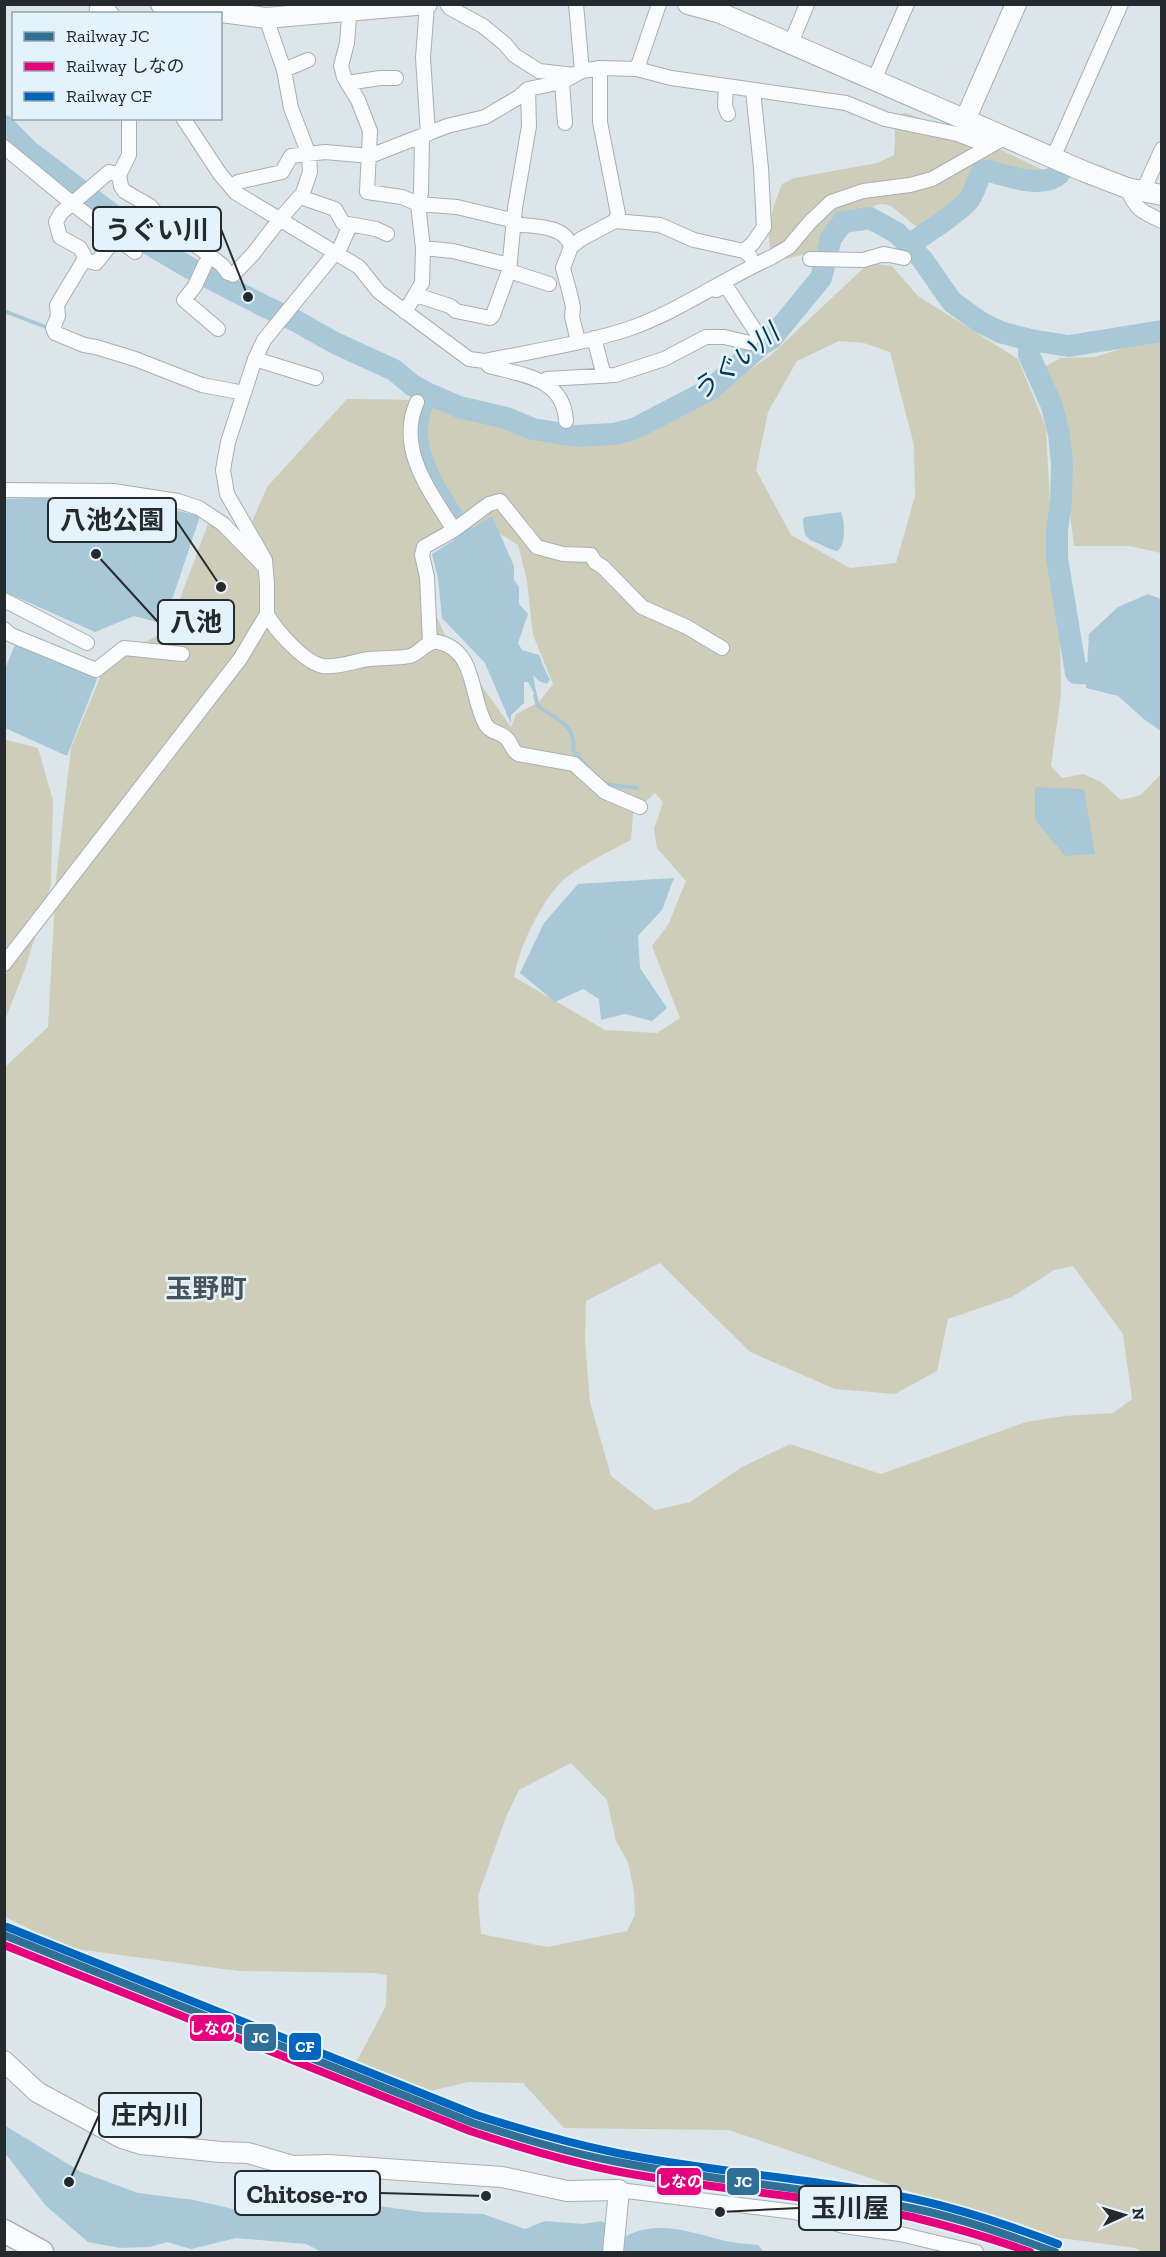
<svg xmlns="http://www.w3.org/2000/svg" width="1166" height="2257" viewBox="0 0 1166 2257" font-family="'Zilla Slab','Noto Sans JP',serif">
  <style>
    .green { fill: #cecdb9; fill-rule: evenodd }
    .water { fill: #a8c8d8 }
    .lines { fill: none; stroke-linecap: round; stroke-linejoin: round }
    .stream { stroke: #a8c8d8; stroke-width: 4 }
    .river { stroke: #a8c8d8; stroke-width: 22 }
    .street-casing { stroke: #a8afb3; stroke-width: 16 }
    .secondary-casing { stroke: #a8afb3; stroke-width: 22 }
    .primary-casing { stroke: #a8afb3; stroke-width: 25 }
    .street { stroke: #fafbfc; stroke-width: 14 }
    .secondary { stroke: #fafbfc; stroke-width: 20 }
    .primary { stroke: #fafbfc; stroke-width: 22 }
    .rail-1-casing { stroke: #e4f3fb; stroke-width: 12 }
    .rail-2-casing { stroke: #e4f3fb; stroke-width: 12 }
    .rail-3-casing { stroke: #e4f3fb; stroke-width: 12 }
    .rail-1 { stroke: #307097; stroke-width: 8 }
    .rail-2 { stroke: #e5007d; stroke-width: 8 }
    .rail-3 { stroke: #0065bd; stroke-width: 8 }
    .labels { text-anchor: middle; stroke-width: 5; stroke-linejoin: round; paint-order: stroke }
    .water-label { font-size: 26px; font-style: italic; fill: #003a50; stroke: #e4f3fb }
    .quarter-label { font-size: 27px; font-weight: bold; fill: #47535a; stroke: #e4f3fb }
    .leader { fill: none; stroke: #242a2d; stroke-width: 2 }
    .callout-dot { fill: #242a2d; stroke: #e4f3fb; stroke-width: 2 }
    .callout { fill: #e4f3fb; stroke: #242a2d; stroke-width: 2 }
    .callout-label { font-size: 26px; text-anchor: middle; font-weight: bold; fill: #242a2d }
    .line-badge { stroke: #e4f3fb; stroke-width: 2 }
    .badge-label { font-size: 16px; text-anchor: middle; font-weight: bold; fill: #fff }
  </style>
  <rect width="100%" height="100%" fill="#dce5e9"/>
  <path class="green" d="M906,113L999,149L1045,171L1043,178L1039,181L1003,176L989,178L934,225L925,230C907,225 897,204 882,204C866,204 860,224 849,233C829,249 805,254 781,260L771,252L768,232L774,205L782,184L794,178L877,163L894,155L895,142L894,115Z
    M869,263L892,266L918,296L1018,359L1046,427L1054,582L1060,638L1061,695L1051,766L1062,778L1083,774L1101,782L1121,800L1141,795L1161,774V2252H1142L1135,2248L1038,2235L729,2130L564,2128L523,2083L468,2082L426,2092L351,2066L359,2057L386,2006L387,1975L374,1973L238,1971L69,1948L5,1917V1067L48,1027L56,880L71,748L106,663L172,628L190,610L178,604L208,524L217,528L240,550L267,487L347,399L433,400L523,432L595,443L671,419L735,380L771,355ZM839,341L864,343L890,352L914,445L915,496L896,563L850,568L791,535L756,470L768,412L797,361ZM486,525L518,545L527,581L533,635L553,684L539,702L516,714L511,727L444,633L425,591V550L452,530ZM655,793L663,802L654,829L657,848L686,881L668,925L652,946L680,1018L657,1033L605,1030L514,977C520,946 539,905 562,881C576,868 613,849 631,840L633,813ZM660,1263L750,1352L835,1389L895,1394L937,1371L948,1319L1012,1297L1054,1270L1073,1266L1123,1334L1132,1399L1113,1413L1064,1416L1026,1422L881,1474L790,1444L742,1467L690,1502L655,1510L611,1476L590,1402L585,1340L586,1301ZM571,1763L607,1800L616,1841L628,1862L634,1891L635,1915L627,1931L547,1947L481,1934L478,1896L506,1817L519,1790Z
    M1161,336V553L1129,546H1074L1067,488V432L1042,368L1061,358L1095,357Z
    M7,740L38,748L53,800L51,885L25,969L5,1020L4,742Z"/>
  <path class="water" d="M110,495L200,516L164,624L134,616L95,632L5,592L4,499Z
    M841,512C845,521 846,546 837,551C829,549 824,546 817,543C804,538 804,533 803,519L805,517Z
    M492,516L514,566V580L519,587V604L528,614L518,643L522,650L539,655C543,664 545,672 550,679L547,684L539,681L533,675L538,701L528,682H524V703L511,715V724L485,663L442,618L438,578L432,554Z
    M1148,594L1161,599V731L1145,720L1118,696L1086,688L1089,634L1118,607Z
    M16,642L97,679L67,756L5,728V669Z
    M1035,787L1084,789L1095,854L1065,856L1035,820Z
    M674,878L662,910L638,936L640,968L667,1008L652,1021L625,1014L601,1020L599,999L583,989L555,1002L520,973L544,923L578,884Z
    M4,2125L81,2172L138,2193L194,2200L255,2214L371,2205L422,2212L483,2214L525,2229L545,2221L583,2224L601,2221L626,2236C659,2219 692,2233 726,2241C736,2243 748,2244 758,2245L764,2252H322L306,2244L236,2238L191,2249L167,2242L150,2247L120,2248L88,2242L46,2206L5,2153Z"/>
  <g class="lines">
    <path class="stream" d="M4,311L51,329
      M535,696L538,706C554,719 577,723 573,750L591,772
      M603,783C614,787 625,786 637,788"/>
    <path class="river" d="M4,126L30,152L109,212L144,241L188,267L264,306L296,321L335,343L394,370L412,385L427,393L459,407L506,418L533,429L575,436L614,434L634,429L711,389L762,344L771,339L821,278L831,238L843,222L870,218L897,233L922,259L952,302L980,322L1000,332L1030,340L1069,346L1162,331
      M909,246C928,230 951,219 968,201C975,193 976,180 983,171H989C1007,176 1044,189 1059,174
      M1030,340L1029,355L1052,406L1059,434L1062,463L1061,502L1057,530V558L1076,673L1107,674L1162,693
      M427,393C421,406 415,423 417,438C422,477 451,513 472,546"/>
    <g class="street-casing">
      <path id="street" d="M104,4L112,14
        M350,4L347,43L341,66L344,77L358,100L370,131L367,192L402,197L418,204L423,248L422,283L405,312
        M427,4L423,58L428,134
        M447,4L450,8L483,26L505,44L514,55L539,71L575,75
        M576,4L582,71
        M96,14L98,4
        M791,43L807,4
        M637,69L659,4
        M284,70L308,60
        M874,80L907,4
        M562,82L565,123
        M347,83L380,78H396
        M726,86L725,106L728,114
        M129,118V155L119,175L121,186L124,191L150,206L165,222L222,265L228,273
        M183,118L220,174L236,193L359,267L379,292L469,359L485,361C532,351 582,344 628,329C676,313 725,278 772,257L789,247L810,222L831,202L863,191L910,185L932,179L1004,138
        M422,137L421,193L418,204L457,207L515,221
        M4,147L73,204L135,252
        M1053,158L1121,4
        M231,187L238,182L282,172L291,156L325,152L370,156L447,126L485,117L519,97L528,89L562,82L582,71L600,68L637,69L671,78L846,103L885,119L957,134L989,146
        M1127,188C1135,209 1142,212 1162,221
        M1143,191L1162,149
        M300,197L335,209L343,223L376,229L387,234
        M615,221L660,225L694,240L744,251L750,256
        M515,224C533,227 565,224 571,247
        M116,238L96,263L84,260L57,305L58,316L53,328L55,333L84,345L96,347L135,359L202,385L244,393
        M423,248L453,251L509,265
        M744,251L753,243L764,227L761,168L753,90
        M337,255L350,225
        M810,259L863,260L884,254L904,258
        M84,260L86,259L80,248L60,237L56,222L61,213L109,172L119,175
        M205,264L195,286L184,300L218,329
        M509,271L549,284
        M233,275L253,254L280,219L303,193L310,172L309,155L291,108L284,70L266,18
        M714,288L716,290L726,286L758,335
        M416,295L450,306L456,311L490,318L493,315L509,271L515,208L529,126L528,89
        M594,338L604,376
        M578,341L572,317L573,307L570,294L563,268L571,247L581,239L615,221L618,214L600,122V68
        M255,359L316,378
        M485,361L489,366C522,375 564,378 566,421
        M543,382L547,379L615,375L664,359L706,337H724L750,343
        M417,402C396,449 430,491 454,530
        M4,490L113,491L178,501L199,508L223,524L264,566
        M4,600L87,643
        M267,614C275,630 305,663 323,666C339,668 354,661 369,659C383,657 396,659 410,656C420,653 427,640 438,642C477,650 470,699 486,725C490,732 499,732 505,737C512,742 511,750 518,754L574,764L605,792L640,807
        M4,629L11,635L96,670L124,648L182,654
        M430,643L427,577L422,555L424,547L454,530L489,504L500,501L537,547L563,554L591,555L595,562L603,567L642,607L687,627L722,648
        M4,964L240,659L267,614V584L265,560L227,494L223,470L228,442L255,359L264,340L335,253
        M619,2190L795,2212L844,2226L900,2234L976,2252"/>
    </g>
    <g class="secondary-casing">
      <path id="secondary" d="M161,4L266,18L427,4
        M688,4L718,12L1083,171L1127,188L1162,195
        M965,120L1016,4
        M4,2061L37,2092L122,2138L141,2144L221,2152L248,2153L293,2166L328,2165L502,2177L567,2191L619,2190L613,2252"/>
    </g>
    <g class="primary-casing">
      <path id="primary" d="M4,2231L42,2252"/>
    </g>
    <use href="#street" class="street"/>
    <use href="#secondary" class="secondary"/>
    <use href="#primary" class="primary"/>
    <g class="rail-1-casing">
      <path id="rail-1" d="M4,1935L473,2123C521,2138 569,2153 618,2162C715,2181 814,2188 911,2208C961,2218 1008,2235 1055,2252"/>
    </g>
    <g class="rail-2-casing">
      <path id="rail-2" d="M4,1945L470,2131C518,2147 565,2161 615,2171C713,2190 814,2195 912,2217C952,2227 991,2238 1030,2252"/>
    </g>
    <g class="rail-3-casing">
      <path id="rail-3" d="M7,1927L476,2115C523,2130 569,2143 617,2153C715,2173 816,2178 914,2199C964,2210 1011,2226 1058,2244"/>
    </g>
    <use href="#rail-1" class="rail-1"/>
    <use href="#rail-2" class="rail-2"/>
    <use href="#rail-3" class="rail-3"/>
  </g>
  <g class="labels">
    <g class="water-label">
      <text transform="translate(735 362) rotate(-39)" y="9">うぐい川</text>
    </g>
    <g class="quarter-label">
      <text x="206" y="1298">玉野町</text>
    </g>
  </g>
  <path class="leader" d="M248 297L221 229M221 587L176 520M96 554L158 622M69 2182L99 2115M486 2196L380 2193M720 2212L799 2208"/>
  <g class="callout-dot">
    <circle cx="248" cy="297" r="6"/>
    <circle cx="221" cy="587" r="6"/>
    <circle cx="96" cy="554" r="6"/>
    <circle cx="69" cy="2182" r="6"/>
    <circle cx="486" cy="2196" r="6"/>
    <circle cx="720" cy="2212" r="6"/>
  </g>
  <g class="callout">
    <rect x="93" y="207" width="128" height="44" rx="6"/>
    <rect x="48" y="498" width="128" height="44" rx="6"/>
    <rect x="158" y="600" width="76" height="44" rx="6"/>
    <rect x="99" y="2093" width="102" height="44" rx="6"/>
    <rect x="235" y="2171" width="145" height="44" rx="6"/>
    <rect x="799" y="2186" width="102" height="44" rx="6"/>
  </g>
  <g class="callout-label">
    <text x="157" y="239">うぐい川</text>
    <text x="112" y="529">八池公園</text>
    <text x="196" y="631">八池</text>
    <text x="150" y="2124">庄内川</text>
    <text x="307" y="2203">Chitose-ro</text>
    <text x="850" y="2217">玉川屋</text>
  </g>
  <g class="line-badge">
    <rect x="189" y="2014" width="46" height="28" rx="6" fill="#e5007d"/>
    <rect x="243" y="2023" width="34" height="29" rx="6" fill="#307097"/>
    <rect x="288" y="2032" width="34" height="29" rx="6" fill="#0065bd"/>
    <rect x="656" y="2167" width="46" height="29" rx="6" fill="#e5007d"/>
    <rect x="726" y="2167" width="34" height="29" rx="6" fill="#307097"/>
  </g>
  <g class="badge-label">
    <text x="212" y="2034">しなの</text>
    <text x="260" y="2043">JC</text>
    <text x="305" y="2052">CF</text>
    <text x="679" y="2187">しなの</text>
    <text x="743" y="2187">JC</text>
  </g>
  <rect width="1166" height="2257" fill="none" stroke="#242a2d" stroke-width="12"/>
  <rect x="12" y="12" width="210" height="108" fill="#e4f3fb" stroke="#97a3a9" stroke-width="1.5"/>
  <rect x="24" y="32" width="30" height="9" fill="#307097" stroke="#97a3a9" stroke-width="1.5"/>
  <text x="66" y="42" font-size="18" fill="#242a2d">Railway JC</text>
  <rect x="24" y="62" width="30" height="9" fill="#e5007d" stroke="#97a3a9" stroke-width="1.5"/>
  <text x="66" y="72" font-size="18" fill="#242a2d">Railway しなの</text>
  <rect x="24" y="92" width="30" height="9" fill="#0065bd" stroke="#97a3a9" stroke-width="1.5"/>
  <text x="66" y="102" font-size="18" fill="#242a2d">Railway CF</text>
  <g transform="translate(1124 2215) rotate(86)" stroke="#e4f3fb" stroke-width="4.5" paint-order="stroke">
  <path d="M0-4.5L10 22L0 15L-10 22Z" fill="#242a2d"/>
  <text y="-9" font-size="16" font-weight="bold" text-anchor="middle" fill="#242a2d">N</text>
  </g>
</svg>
